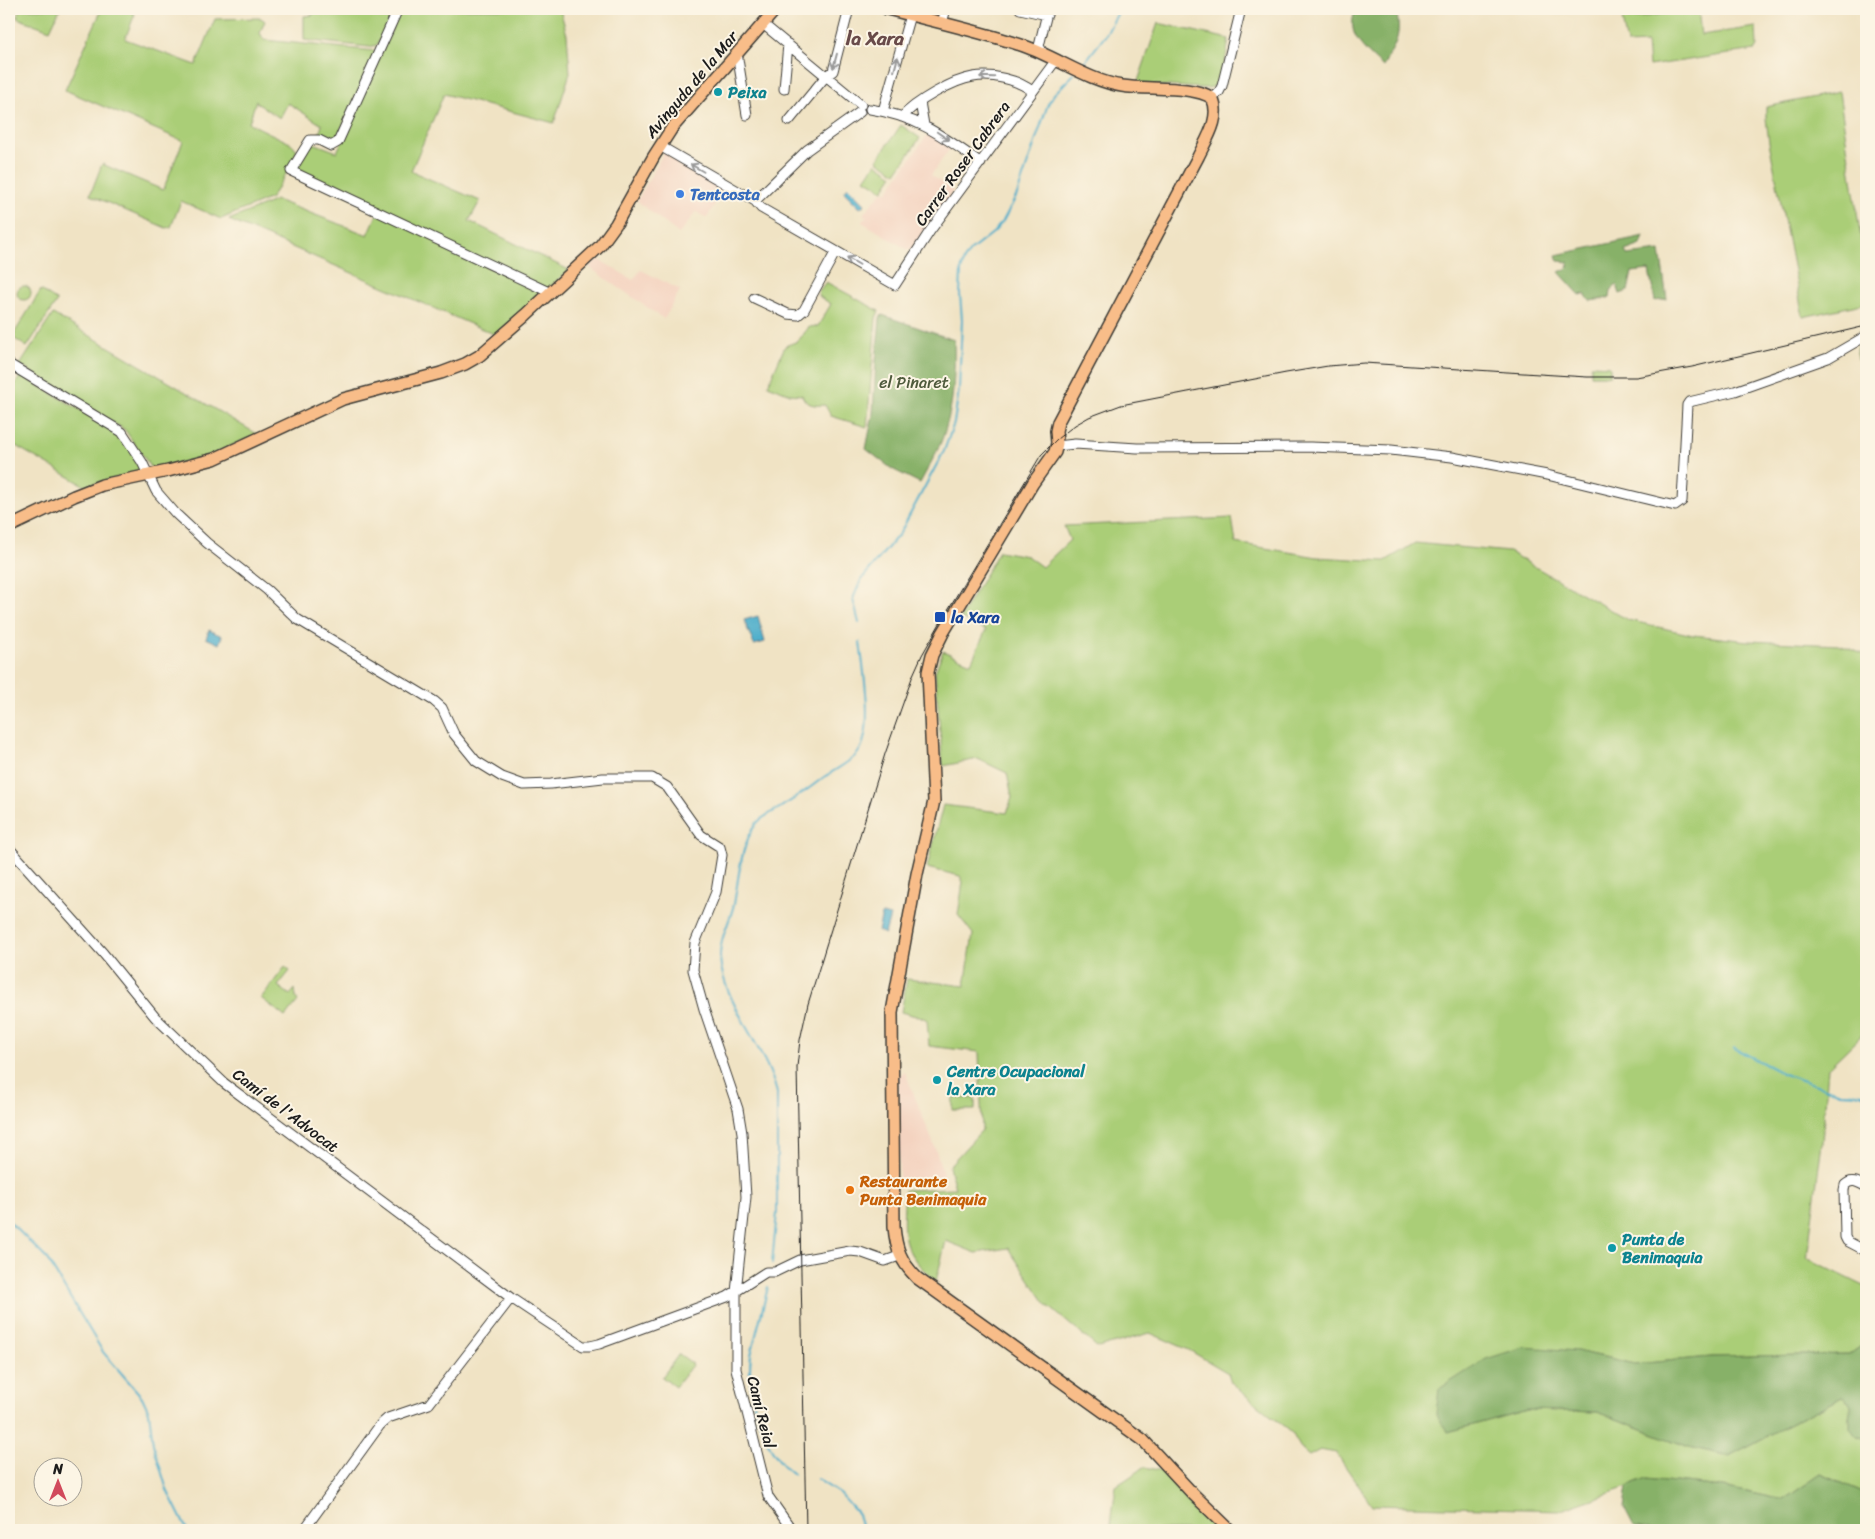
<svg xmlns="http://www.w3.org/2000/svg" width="1875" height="1539" viewBox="0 0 1875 1539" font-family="Sriracha,sans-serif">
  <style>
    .built { fill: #f4d3c0 }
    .green { fill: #aace77; stroke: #63754a }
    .forest { fill: #87b168; stroke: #526642 }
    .water { fill: #4cadcb; stroke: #346474 }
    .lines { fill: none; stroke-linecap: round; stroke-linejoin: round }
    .stream { stroke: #4cadcb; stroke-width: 2 }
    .minor-casing { stroke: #3c3a35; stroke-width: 11 }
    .major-casing { stroke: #3c3a35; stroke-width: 14 }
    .minor { stroke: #fff; stroke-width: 9 }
    .major { stroke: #f8bd89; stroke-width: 11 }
    .tram { stroke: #1c1c1c; stroke-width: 1 }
    .oneway { stroke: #999 }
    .culture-dot { fill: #0f9aa8; stroke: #fcf5e5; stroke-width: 2 }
    .shop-dot { fill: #3f7fe0; stroke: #fcf5e5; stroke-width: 2 }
    .transit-dot { fill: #1a4fb4; stroke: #fcf5e5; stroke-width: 2 }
    .food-dot { fill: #e8710a; stroke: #fcf5e5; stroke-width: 2 }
    .labels { text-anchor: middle; stroke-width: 4; stroke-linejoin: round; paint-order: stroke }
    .street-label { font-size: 16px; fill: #1c1c1c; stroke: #fcf5e5 }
    .culture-label { font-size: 16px; font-weight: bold; fill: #0d838f; stroke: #fcf5e5; text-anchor: start }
    .shop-label { font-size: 16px; font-weight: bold; fill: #366cbe; stroke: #fcf5e5; text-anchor: start }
    .park-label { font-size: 16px; fill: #4e5a3c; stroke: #fcf5e5 }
    .transit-label { font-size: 16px; font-weight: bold; fill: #164399; stroke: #fcf5e5; text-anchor: start }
    .food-label { font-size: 16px; font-weight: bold; fill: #c56008; stroke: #fcf5e5; text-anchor: start }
    .quarter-label { font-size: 19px; font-weight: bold; fill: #694b4a; stroke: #fcf5e5 }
  </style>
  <rect width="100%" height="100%" fill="#fcf5e5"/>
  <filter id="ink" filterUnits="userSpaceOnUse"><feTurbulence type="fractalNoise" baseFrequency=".02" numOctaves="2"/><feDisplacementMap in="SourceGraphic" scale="10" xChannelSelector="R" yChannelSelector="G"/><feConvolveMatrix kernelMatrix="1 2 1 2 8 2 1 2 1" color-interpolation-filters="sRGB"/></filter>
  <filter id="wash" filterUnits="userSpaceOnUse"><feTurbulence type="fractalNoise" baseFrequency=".0096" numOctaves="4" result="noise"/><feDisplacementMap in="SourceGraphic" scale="20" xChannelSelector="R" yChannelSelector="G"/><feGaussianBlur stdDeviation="1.12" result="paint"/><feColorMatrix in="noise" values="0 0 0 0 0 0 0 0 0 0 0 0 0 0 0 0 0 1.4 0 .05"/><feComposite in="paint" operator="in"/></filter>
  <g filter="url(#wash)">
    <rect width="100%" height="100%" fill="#f0e3c4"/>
    <path class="built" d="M930,131L951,147L931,175L953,191L910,251L862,222L867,217L863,214L883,191L887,192Z
      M664,152L724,188L707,218L696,212L679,234L637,201Z
      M598,259L633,280L641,270L680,290L664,319L589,267Z
      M905,1072L936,1150L946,1185L899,1184L898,1075Z"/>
    <path class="green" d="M20,9H60L50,30L17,18Z
      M102,9H126L135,14L125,39L196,65L215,19L261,18L265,21L260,33L264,40L376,51L336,140L331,142L319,135L322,125L288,103L280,118L258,104L256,100L249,123L292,144L297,150L292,164L271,198L221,219L181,201L171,227L166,228L90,195L102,164L163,190L183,141L65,90Z
      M314,9L393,14L377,45L369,47L304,40V16L313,15Z
      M401,9H560L567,35L570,73L554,123L444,94L411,171L480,201L469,221L569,270L496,335L229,220L276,200L368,235L379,210L296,171L311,142L337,152Z
      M1698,9L1701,35L1756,27L1757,46L1755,50L1649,66L1647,43L1627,44L1622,20Z
      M1158,23L1229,39C1227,50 1224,75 1217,83C1214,88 1208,88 1202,88L1137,84Z
      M1839,92L1864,259L1866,258V303L1803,317L1769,142L1766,118V107Z
      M901,125L920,138L896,173L877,160Z
      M876,163L893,175L883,190L865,179Z
      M826,282L879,311L876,318L867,427L831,416L825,405C815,406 805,405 802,395L790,394L768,385L785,346L798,341L809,327L818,326L831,304L820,297L818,292Z
      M17 293a7 7 0 1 1 14 0a7 7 0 1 1-14 0Z
      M41,290L57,301L27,347L12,337Z
      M53,314L257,434L209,456L152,469L125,430L20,365Z
      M1866,340V375L1862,376L1856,348Z
      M1591,365L1610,366V375H1591Z
      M21,375L121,434L142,468L139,472L85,486L9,442V394Z
      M1232,518L1236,543L1317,557L1385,561L1415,543L1509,552L1628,620L1693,635L1749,641L1839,645L1866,655V1031L1828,1068L1822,1142L1807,1258L1866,1287V1342L1849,1354L1711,1357L1635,1364L1577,1351L1448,1432L1527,1410L1598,1412L1689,1447L1729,1456L1842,1397L1851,1404L1852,1411L1849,1419L1856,1436L1866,1437V1492H1863L1821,1474L1783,1500L1723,1487L1646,1479L1627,1487L1561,1510L1372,1505L1336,1453L1320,1450L1309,1456L1302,1450L1292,1433L1238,1389L1231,1382L1228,1373L1189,1350L1150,1333L1098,1348L1046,1304L1008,1248L976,1253L946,1241L936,1281C899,1250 902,1235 905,1190L955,1188L949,1166L982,1130L979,1052L929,1046L927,1019L901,1012L907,979L965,986L973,934L958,915L963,882L960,876L927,868L943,805L1007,813L1012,797L1007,773L978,759L943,766L935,672L943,651L971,663L986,630L960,618L999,551L1027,556L1042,567L1070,540L1064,526Z
      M285,967L290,971L278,986L290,995L295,989L296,997L298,1001L285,1017L261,998Z
      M953,1098H975V1110H953Z
      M679,1354L693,1364L675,1387L662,1377Z
      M1145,1467L1162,1471L1225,1530H1110L1116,1486Z"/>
    <path class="forest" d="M1356,9H1396C1402,37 1396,42 1383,67C1366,50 1344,36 1356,9Z
      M1644,236L1641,245L1625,251L1627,255L1660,251L1667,299L1655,301L1649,270L1632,272L1628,291L1620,294L1617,285L1611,290L1610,298L1590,301L1585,294L1580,295L1559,272L1568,268L1569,262L1558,261L1556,255Z
      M882,315L954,340C955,375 954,409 941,442C935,456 927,470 920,483L892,469L866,449L873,414L876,360L880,318Z
      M1866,1342V1437L1856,1436L1850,1428L1851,1404L1842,1397L1729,1456L1689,1447L1598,1412L1527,1410L1448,1432L1436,1414L1439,1389L1486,1359L1524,1347L1577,1351L1635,1364L1711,1357L1849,1354Z
      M1821,1474L1863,1492H1866V1530H1655L1634,1527L1624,1508L1627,1487L1646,1479L1723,1487L1783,1500Z"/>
    <path class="water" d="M848,187L865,204L860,208L844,192Z
      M758,616L765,642L754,645L744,620Z
      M209,630L222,636L219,644L206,638Z
      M882,914L890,916L885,934L878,931Z"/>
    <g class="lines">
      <path class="stream" d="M1081,67L1105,36L1120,9
        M859,623L853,599L861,580L900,533L944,451L954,423L959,389L962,320L960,294L961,271L964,260L970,251L994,232L1003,221L1017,195L1048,104L1054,94L1074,74
        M1734,1048L1784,1074L1840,1093L1866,1094
        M9,1221L47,1259L103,1352L142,1397L149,1412L153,1444L167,1490L187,1530
        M772,1263L777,1213V1093C766,1048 723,1003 720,958C719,939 730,922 734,904C739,877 740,847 756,824C762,816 776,811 784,805C798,797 811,787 824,777C832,772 853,760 858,753C875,730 863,669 860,642
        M768,1287L751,1355C746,1393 762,1450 793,1474
        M817,1479L840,1494L858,1514L862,1530"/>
    </g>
  </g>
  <g filter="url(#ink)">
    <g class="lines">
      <g class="minor-casing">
        <path id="minor" d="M398,9L338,142L331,146L319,140H310L291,171L551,293
          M1020,9L1047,15
          M942,23L946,9
          M763,24L861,105
          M737,53L747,115
          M1043,53L1039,46L1048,9
          M784,89L788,44
          M1212,98L1219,92L1222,86L1241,9
          M920,102L924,125
          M870,109C917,116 944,137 981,163
          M883,111L910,15
          M902,117C915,102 953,80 973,77C992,74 1017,79 1032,91
          M789,121L826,76L833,71L849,9
          M660,146L755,201L761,208L895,285L930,231L1056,60
          M755,201L807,150L860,112
          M754,298L788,314L798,315L804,310L836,251
          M9,364L122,432L142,462L156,491L176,514L207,543L267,590L297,619L434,701L442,708L454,734L476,761L502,777L524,785L551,784L603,778H652L667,787L701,835L720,847L722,855L716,892L695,943L693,970L704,1009L738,1109L742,1133L746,1197L736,1292V1369L768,1496L792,1530
          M1057,446L1075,444L1137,448L1310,447L1391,450L1452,457L1547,475L1675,506L1682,501L1687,405L1689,402L1735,391L1828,358L1866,336
          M9,848L103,953L155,1017L224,1083L511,1298L583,1346H590L599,1344L727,1297L766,1272H775L800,1260L850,1251L860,1252L885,1261L899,1256
          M1866,1187C1859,1183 1852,1178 1845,1185L1844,1190L1845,1237L1847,1241L1866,1251
          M304,1530L380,1425L388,1418L429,1404L511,1298"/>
      </g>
      <g class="major-casing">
        <path id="major" d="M887,9C933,21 979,31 1024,46C1056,57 1089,81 1122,86C1146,90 1194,85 1212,98C1222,117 1206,140 1198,157L1058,422L1056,431L1057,443L1055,452L1033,483L943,633L932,655L928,672L934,801L917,874L892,1012L894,1227C896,1249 901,1262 917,1278L1143,1440L1193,1494L1230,1530
          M9,527L74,496L102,485L168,471L214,459L343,399L441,373L465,364L479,356L526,315L600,246L616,224L654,156L672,128L776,9"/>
      </g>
      <use href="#minor" class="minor"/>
      <use href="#major" class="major"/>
      <path class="tram" d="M806,1530L797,1067L800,1040L808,1004L885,754L913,675L922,655L943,618L1041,455L1057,439L1075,425L1089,417L1121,405L1286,373L1328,366L1364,363L1587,377H1636L1692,367L1866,326"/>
    </g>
    <defs><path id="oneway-shaft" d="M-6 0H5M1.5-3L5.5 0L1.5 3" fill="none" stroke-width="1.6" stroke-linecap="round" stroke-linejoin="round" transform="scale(1.25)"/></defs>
    <g class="oneway">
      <use href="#oneway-shaft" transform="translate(835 61) rotate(105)"/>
      <use href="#oneway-shaft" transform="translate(896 64) rotate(-75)"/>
      <use href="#oneway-shaft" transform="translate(987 77) rotate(-178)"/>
      <use href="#oneway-shaft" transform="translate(943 136) rotate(35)"/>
      <use href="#oneway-shaft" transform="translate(697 168) rotate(-150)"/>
      <use href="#oneway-shaft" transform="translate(853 261) rotate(-150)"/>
    </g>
  </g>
  <g class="culture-dot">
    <circle cx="718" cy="92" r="5"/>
    <circle cx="937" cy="1080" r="5"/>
    <circle cx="1612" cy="1248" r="5"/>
  </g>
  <circle class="shop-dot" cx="680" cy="194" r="5"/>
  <rect class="transit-dot" x="934" y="611" width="12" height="12" rx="2.5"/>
  <circle class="food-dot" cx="850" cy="1190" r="5"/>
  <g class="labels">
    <g class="street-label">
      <text transform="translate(691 84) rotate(-50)" y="6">Avinguda de la Mar</text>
      <text transform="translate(962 163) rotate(-54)" y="6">Carrer Roser Cabrera</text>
      <text transform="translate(286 1110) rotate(37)" y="6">Camí de l'Advocat</text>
      <text transform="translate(762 1412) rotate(76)" y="6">Camí Reial</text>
    </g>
    <g class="culture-label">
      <text x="728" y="98">Peixa</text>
      <text x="947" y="1077">Centre Ocupacional<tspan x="947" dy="18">la Xara</tspan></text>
      <text x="1622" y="1245">Punta de<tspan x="1622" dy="18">Benimaquia</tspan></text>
    </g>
    <g class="shop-label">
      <text x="690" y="200">Tentcosta</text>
    </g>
    <g class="park-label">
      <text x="914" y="388">el Pinaret</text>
    </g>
    <g class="transit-label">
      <text x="951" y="623">la Xara</text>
    </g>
    <g class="food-label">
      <text x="860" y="1187">Restaurante<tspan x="860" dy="18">Punta Benimaquia</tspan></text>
    </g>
    <g class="quarter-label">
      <text x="875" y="45">la Xara</text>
    </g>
  </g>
  <rect width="1875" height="1539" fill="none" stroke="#fcf5e5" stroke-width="30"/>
  <g transform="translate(58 1482)"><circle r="24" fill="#fcf5e5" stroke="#a29e95"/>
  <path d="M0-4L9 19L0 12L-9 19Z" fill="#d1495b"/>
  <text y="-8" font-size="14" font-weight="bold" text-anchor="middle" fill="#1c1c1c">N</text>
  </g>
</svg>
